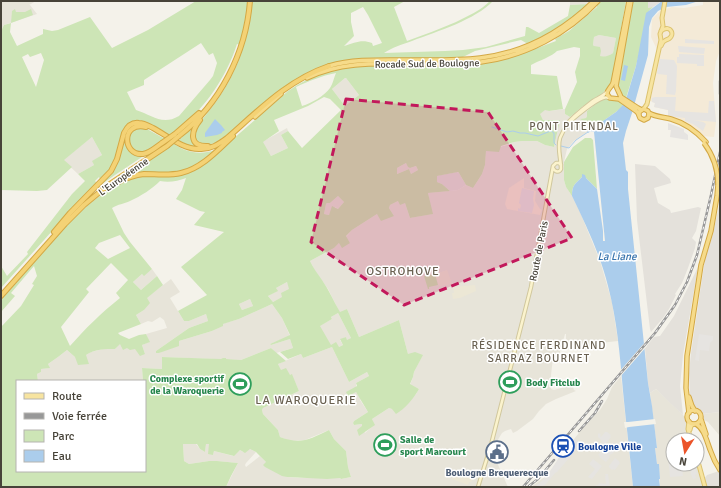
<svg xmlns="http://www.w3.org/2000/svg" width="721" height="488" viewBox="0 0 721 488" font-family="Signika,sans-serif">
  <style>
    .residential { fill: #e7e4d9 }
    .commercial { fill: #f4ead7 }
    .industrial { fill: #e4e1db }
    .education { fill: #ece7d5 }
    .green { fill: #cde5b6; fill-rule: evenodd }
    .parking { fill: #e6e4e1 }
    .water { fill: #abcdec }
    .pier { fill: #f4f2ea }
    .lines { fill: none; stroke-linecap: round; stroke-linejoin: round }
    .stream { stroke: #abcdec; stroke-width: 1 }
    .secondary-casing { stroke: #d0c79d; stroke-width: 4.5 }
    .primary-casing { stroke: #dcc370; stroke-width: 5 }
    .trunk-casing { stroke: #d3a845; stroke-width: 5.5 }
    .motorway-casing { stroke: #d3a845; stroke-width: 6 }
    .secondary { stroke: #fbf3cd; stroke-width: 2.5 }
    .primary { stroke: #f7e4a0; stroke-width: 3 }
    .trunk { stroke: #f6db8a; stroke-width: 3.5 }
    .motorway { stroke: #f4d275; stroke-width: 4 }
    .rail-casing { stroke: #989898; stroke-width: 2.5 }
    .rail { stroke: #fff; stroke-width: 1; stroke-dasharray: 3; stroke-linecap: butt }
    .trunk-bridge-casing { stroke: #d3a845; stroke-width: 5.5; stroke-linecap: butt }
    .motorway-bridge-casing { stroke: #d3a845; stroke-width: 6; stroke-linecap: butt }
    .trunk-bridge { stroke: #f6db8a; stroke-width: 3.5 }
    .motorway-bridge { stroke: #f4d275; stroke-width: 4 }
    .marked { fill: #c2185b; fill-opacity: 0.2; stroke: #c2185b; stroke-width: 3; stroke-dasharray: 8 5; stroke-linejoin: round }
    .labels { text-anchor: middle; stroke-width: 3; stroke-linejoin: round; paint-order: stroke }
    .street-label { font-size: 10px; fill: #474339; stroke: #fff }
    .leisure-label { font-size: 10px; font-weight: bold; fill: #27864d; stroke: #fff; text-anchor: start }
    .transit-label { font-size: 10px; font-weight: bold; fill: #164399; stroke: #fff; text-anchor: start }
    .service-label { font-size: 10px; font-weight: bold; fill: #4e5e75; stroke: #fff }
    .neighbourhood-label { font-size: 11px; letter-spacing: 1px; fill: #6a6151; stroke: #fff }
    .water-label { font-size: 11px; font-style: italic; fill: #3874ad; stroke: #fff }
    .quarter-label { font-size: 12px; letter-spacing: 1px; fill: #6a6151; stroke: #fff }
  </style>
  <rect width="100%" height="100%" fill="#f4f2ea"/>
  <path class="residential" d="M1,1H36L29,5H30L37,14L4,25L1,31Z
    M570,1H590L588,4L570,5Z
    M599,35L616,38L613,53L609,56L603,57L600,56L593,45L594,37Z
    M345,78H346L359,95L345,106L332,89Z
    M583,106L587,110V116L586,118L581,119L591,125L590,130L574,141L567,149L564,162V180L566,187L572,196L580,212L600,261L612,302L618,341L600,343L599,348L585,349L566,339V334H565L558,359L553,358L551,375V389L554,390L572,385L574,390L576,391L556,399L546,404L539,411L533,419L517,431L513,433L511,429L505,431L502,433L496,443L494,450L495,458L508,487H226L238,463L217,461H209L189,464L184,461L183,444H196L200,449L205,452L206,444L210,443L213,455L214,451L233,456L240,450L243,452L250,449L256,452L246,463L245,465L246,467L260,456L266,462L287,477L298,478H340L341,479L351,477L348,467L346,451L334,439L329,430L305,440L290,441L280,437L278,430L263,414L262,410L263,408L299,391L292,375H290L281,371L278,364L301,354L303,358L332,347L349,382L367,372L369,376L356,383V392L361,399L360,400L368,412L354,421L353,423L354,425L362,424L365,433L374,425L372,419L389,408L400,411L416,394L419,389L410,385L413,377L414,372L422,356L408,354L399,320L359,337L347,309L340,313L328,289L321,279L315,271L310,261L334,248L339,243H350L346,237L352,230L377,214L394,216L389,208L390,205L398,201L405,203L410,218L432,214L428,193L458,190L466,185L473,188L482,174L485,165L486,151L507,145L513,142L522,141H537L545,145L554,147L560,120H543L539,114L545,109L549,111L565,109V114L570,117Z
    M287,128L288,131L281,135L288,148L271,156L262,142Z
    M92,137L102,155L93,161L94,165L78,174L63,160Z
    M406,163L410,168L416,166L418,170L411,174L409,169L397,174V168Z
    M338,196L344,202L338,209L335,207L329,215L324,214L326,204L327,203H330Z
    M152,269L157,276L141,290L133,282L142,274L144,275Z
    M171,279L180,292L170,298L184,321H189L206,314L208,321L189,328L156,351L159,353L179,341L212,331L222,326V324L239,319L272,304L282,318L290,336L270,344L271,345L290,339L293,348L276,353L271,348L241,360L163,357L162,369L142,368L143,381H38L37,374L41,372L40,369L49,368L48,364L58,357L67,350L75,357L86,355L91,352L103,349H115L120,343L127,348L136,349L145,354L142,345L149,342L146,334L167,328L164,320L160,317L152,322L148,321L141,324L136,315L144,310L146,298Z
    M287,282L290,289L283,297L273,302L268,296L277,291L276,288Z
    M250,299L253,306L242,310L239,304Z
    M338,313L351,338L347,341L346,337L340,340L343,345L339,347L331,346L319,326L332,319L331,317Z
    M621,376L633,487H531L546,476L553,468L561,454L565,457L574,447L571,443L582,429L600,410L607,399L612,387Z
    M656,389L683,415L687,421L688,430L690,440H673V464H697L704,479L706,487H660L659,464H657L655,448L657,447L650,393Z
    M720,412V436L708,422L702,419V414Z"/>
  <path class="commercial" d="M705,1H720V51L716,61L713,83L716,122L714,137L702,136L682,122L668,116V110L654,107L655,103L650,101L655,79L659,54L651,37L652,19L660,11L672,7L684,8L703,5V2Z
    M524,178V188L536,191L535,201L540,209L542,210L540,215L507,209L505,204L509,188Z"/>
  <path class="industrial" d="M648,1H662L653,7L648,8Z
    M635,164L655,166L670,179L671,183L654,188L658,203L670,210L671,213L698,207L701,208L696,231L692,238L696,242L695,248L688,268L682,283L675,294L676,295L669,309L663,318L651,332L650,329L637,220Z
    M457,172L459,173L466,185L458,190L450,191L442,184L437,182L436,176Z
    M720,201V412L702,414L696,409L691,403L690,397L689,373L691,353L703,272L705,260L713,234Z
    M698,267L683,355L680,386L683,415L668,401L656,389L650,393L648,383L645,348L654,337L660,336L674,316Z
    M719,471L720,473V487H706L704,479L707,475Z"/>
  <path class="education" d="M447,270L452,284L439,286L435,274Z
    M475,285L476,291L460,298L453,299L452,293H454L453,287Z
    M464,475L471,476V478L473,479L471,482H469L468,485L452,479L454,476L461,478V476L463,477Z"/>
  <path class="green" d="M196,1H405L394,7L407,41C423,35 440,29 456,22C468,16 480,11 490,1H493C475,20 438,31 412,41C403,44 391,48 384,53L445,51L463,50L486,47L525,36L526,27H528L539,33L568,16L570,5L588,4C569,21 550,33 528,44L521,40L475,51L461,58H374L340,62L313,70L293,81L279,90L232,131L215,143L197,148L185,144L178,141L195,125L197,126C210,110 223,94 232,75C237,66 240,56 243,46L237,44C225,81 201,114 169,136L147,122L138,120L139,124L143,128L147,129L165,139L149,150L144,151L145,155L115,175L102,184L99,177L95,181L97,183L53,230L1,288V266L7,276L28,254L27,252L72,194L85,181L78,174L94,165L92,161L102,155L92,137L64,160L72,167L47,190L37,191L1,190V31L4,25L11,23L12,11L15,9L16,12H25L31,9L33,15L11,23L10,32L17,46L43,34V29L52,31L58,30L90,17L112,48L148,30ZM363,7L368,15L382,43L373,46L372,43C361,39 355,43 344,46L354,36L351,22V13ZM201,43L209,55L213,53L217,63L213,76L210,80L179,116C162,126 152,115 136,110L127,92L144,85V80ZM41,53L44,60L36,87L22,57L28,54L30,57Z
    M601,1H626L611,84L601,95L596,97L584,107L583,106L570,117L565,114V109L577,82L575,72L580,56V48L574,47L557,51C553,56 538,61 531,65V74L557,76L563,109L549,111L545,110L540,114L543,120H560L554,147L545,145L537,141H522L514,142L501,146L499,152L486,151L485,165L482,174L473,188L466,185L459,173L458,172L437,176V182L442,184L450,191L428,193L433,214L410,218L405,203L400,205L398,201L390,205L389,208L394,216L381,221L377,214L352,230L346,236L350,243L342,248L339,243L334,248L310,261C313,268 318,274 322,280C329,290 334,302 340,312L347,309L359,337L399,320L408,354L415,352L423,355L414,372L413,377L410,384L419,389C414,398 405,409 396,414L392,409L389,408L372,419L375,425L359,436L357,430L362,426V424L354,425L353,423L354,421L368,412L356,392L348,396L346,392L357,386L356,383L369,376L367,372L349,382L332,347L303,358L301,354L288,359L280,352L293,348L290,339L271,345L270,344L290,335L282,318L272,304L239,319L223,324V326L212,331L179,341V346L159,353H156V351L189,328L208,321L206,314L189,321H184L178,311L207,295L181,267L224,232L194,225L205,212L200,211L176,199L182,190L186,178C178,181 169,183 160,181C152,189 141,196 130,201C124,204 118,204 112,208L124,233L130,242L152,269L144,276L142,274L133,282L141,290L157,276L163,285L147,298L150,303L144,310L136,315L141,324L118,333L120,335L129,339L139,335L146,334L150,342L142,345L145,354L140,356L135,349L130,350L127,348L123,350L120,344L115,349C105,349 95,349 86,355L89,364L78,365L75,357L67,350L58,357L48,364L50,368L41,369V372L37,374L38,381H17V471H145V381H143L142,368L162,369V357L221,359L223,358H226V359L241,360L271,348L286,361L278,364L281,370L286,368L290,375L292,374L299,391L263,408L262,410L263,414L278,430L280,437C301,445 310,439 329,430L334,439L346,451L348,467L351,477L341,479L340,478L327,479L287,477L282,476L265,467L263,465L266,462L256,452L250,449L245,453L240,450L234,456L214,451L213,455L208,454L209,444H206L205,452L200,449L197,444H183L184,461L189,464L209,461H217L238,463L231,476L226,487H1V327L21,306L34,285L32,284L37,276L34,266L11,293L15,296L1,312V300C16,283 31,266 45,249C69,223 93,195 126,181L125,176L173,143C186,153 200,155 215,150L217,153L288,91C299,84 310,77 323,73C346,65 371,65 395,65C423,65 450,67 477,64C505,61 530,51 556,41L555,39L569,31L597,7V5ZM599,35L616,38L613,53C609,56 605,57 600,56L601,51L600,47L594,46L593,45L594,37ZM336,73C334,77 333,84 330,88C324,96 312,103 302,106L296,87C309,81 321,76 336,73ZM345,78H346L359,95L345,106L332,89ZM324,97L330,99L341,110L302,148L288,131L281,135L288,148L271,156L263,142L279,131L274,120L308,106ZM406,163L408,167L410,168L416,166L418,170L411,174L409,169L397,174V168ZM338,196L344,202L338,209L332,206L329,215L324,214L326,204L327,203H330ZM120,235L130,248L108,259L95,248L99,243ZM111,263L128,280L116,293L120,298C101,313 86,328 70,346L61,327L89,292L86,289ZM287,282L289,289L281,293L282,297L273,302L268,296L278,291L276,288ZM250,299L253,306L242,310L239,304ZM338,313L351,338L347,340L346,337L340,339L343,345L339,347L336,342L331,345L320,326L332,319L331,317Z
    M633,1H648V8L653,7L649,11L636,66L626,98C620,94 618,88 619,82Z
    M603,99H607L612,101H619L623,105L621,108L616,112L590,130L591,125L580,119L586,118L587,116V111L597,103Z
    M585,138H591L593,140L597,189L586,178L582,177C575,184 572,185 572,196L566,187L564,180V162L573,147Z
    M435,274L438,285L429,287V289H428L424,276Z"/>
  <path class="parking" d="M685,39L714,41V44L685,43Z
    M678,46L705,48L704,54L679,52Z
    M679,54L704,55V66H697V64L677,63V57H679Z
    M660,59L674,60L677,66L676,91L675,95L666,94L667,75L658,74L657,73Z
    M655,97H676L675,111L708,113L709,101H714L716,122L694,120L703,122L706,124L703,131L693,124L685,121V118L668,116V110L654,107L655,103L652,102V98Z
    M668,123L684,129V132L688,135V140L670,137L671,130H668Z
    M522,188L534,191L533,199L534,205L532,213L518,211V208L520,209L521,205L519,203Z
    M699,334L713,336V340L710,343L709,351L700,350L699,361L695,360Z
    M605,432H607L611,435L610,436L611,437L604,446L608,448L613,442L618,446L617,447L618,448L612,454H611L609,456L610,457L606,462L599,457L600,456L598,455L603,449L600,446L603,440L602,441L598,437V434L599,433L601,435L600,436L601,437Z
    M575,439L581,444L578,448L557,472L555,473L546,484L541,487H534L542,481L548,474L561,455L565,458L575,446L572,442Z
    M615,458L619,461V462L620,463L615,470L613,469L612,470L609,467V466Z
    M668,458H673V464H682L683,476L670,477Z
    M593,459L602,466L592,479L588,477L595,469L589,464Z
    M690,464H694L697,474L695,475L696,478L693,479L691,474Z
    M605,474H608L610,487L596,486V485H598L599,483L606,484L605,476H606Z"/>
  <path class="water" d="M662,1H699L686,5L666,7L658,11L652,18L649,27L648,55L632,113L626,131L623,143L626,170L628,172V189L648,383L652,406L657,448H655L657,464H659L660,479H659L660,487H633C630,455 626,423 623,391C620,355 617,320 608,286C600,254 586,225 572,196C572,185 575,184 582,177V174L585,175L586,178L597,189L603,231V241H605L594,132L591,131L588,133L587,132L616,112L622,106L627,96L636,66L646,13Z
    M624,65L628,66L625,81L621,80Z
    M215,119L221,125L225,130L222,132V133L217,135L205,137V133Z"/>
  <path class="pier" d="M646,341L647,346L620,377L619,372Z
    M655,419L656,424L629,427L625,428L624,422H628Z"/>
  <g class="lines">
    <path class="stream" d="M492,127L507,132L513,131L520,133H525L538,136L548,132L551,131L554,133V143L556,145
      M561,146L569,148L576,140L588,132"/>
    <g class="secondary-casing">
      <path id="secondary" d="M566,125C573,116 584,108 593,101C598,98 603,96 607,92
        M553,168C555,172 559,173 561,169C561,158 557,149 560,138C562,133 565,128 568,124C573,118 596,100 603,98C606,97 606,97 609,98
        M478,487L491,445L531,287L553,166L556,163H559L561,165"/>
    </g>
    <g class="primary-casing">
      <path id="primary" d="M661,31C671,23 677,37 666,40
        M661,46L663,42L666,40
        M643,109L645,107L647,104L661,40L660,34L663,26L662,18L665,1
        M689,421L688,429L691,440
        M690,430L691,426L694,424
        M697,458L705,487"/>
    </g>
    <g class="trunk-casing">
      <path id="trunk" d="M629,1L613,83C611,88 607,89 607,94L610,98L619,99L636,111L638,113L640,118L644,120L648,118L649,114L648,111L644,109
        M631,1L616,86L621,97L638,108L642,110L639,112V115
        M329,66C353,59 379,60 404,60C429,60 455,61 480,58C524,53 562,32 594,1
        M307,78C338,63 371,63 405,64C430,64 456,65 481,62C526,56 567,34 598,1
        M649,113C656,117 663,117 671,119C685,123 696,131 706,142
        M255,117L281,94
        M689,397L692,406L695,411
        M687 417a7 7 0 1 1 14 0a7 7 0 1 1-14 0Z
        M689,413L686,388L687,356L701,265L711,231L717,196L718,185
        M701,419L706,434
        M696,424C705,429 707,443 711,452C713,458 716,464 720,470"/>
    </g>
    <g class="motorway-casing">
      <path id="motorway" d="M200,120C191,131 188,147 208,146
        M146,127C121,121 122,156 143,154C150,153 156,147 162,143
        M175,134L199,113
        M179,136C220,104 246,53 250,1
        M114,184C124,179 133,175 144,174C156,174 168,176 181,173C202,168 218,150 233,136
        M54,232L70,213L111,171L117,159L124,133C127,127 132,122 139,123C144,123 149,126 153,128C168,136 182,149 199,149C210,150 219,144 227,138C259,110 288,80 329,66
        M1,296L65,224L84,205L107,186L167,146"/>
    </g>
    <use href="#secondary" class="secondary"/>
    <use href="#primary" class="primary"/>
    <use href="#trunk" class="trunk"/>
    <use href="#motorway" class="motorway"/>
    <g class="rail-casing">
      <path id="rail" d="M720,81V94
        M579,431L595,413L602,401
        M529,486L538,479L554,460
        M523,487L655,333L675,305L687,282L697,255L711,195L720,152"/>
    </g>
    <use href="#rail" class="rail"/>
    <g class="trunk-bridge-casing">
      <path id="trunk-bridge" d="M704,143C713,155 718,169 718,185"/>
    </g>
    <g class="motorway-bridge-casing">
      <path id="motorway-bridge" d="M162,143L175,134
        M167,146L179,136"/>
    </g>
    <use href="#trunk-bridge" class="trunk-bridge"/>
    <use href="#motorway-bridge" class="motorway-bridge"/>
  </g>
  <path class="marked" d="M346,99L488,112L572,238L404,305L311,242Z"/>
  <defs>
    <g id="stadium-ring" transform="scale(1.15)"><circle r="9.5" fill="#fff" stroke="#2e9e5b" stroke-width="1.5"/><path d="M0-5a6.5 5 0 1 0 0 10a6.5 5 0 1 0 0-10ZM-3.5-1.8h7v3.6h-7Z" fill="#2e9e5b"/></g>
    <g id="station-ring" transform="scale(1.15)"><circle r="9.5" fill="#fff" stroke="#1a4fb4" stroke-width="1.5"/><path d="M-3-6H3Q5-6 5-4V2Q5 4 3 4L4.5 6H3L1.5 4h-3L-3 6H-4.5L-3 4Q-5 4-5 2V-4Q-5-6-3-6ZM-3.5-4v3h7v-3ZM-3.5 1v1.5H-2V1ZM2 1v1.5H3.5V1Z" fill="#1a4fb4"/></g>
    <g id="civic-ring" transform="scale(1.15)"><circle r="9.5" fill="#fff" stroke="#5c6f8a" stroke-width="1.5"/><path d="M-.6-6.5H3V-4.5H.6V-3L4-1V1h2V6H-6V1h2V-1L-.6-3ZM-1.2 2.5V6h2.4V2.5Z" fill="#5c6f8a"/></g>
  </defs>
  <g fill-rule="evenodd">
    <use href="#stadium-ring" x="510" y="382"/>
    <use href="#stadium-ring" x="240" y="384"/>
    <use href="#stadium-ring" x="385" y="445"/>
    <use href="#station-ring" x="563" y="446"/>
    <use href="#civic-ring" x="497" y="452"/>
  </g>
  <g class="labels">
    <g class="street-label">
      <text transform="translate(427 63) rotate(-1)" y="4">Rocade Sud de Boulogne</text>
      <text transform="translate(123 176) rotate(-35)" y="4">L'Européenne</text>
      <text transform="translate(538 251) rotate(-79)" y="4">Route de Paris</text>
    </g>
    <g class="leisure-label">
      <text x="224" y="382" text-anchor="end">Complexe sportif<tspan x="224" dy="12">de la Waroquerie</tspan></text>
      <text x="526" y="386">Body Fitclub</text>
      <text x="400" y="443">Salle de<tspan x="400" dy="12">sport Marcourt</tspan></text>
    </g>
    <g class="transit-label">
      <text x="578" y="450">Boulogne Ville</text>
    </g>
    <g class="service-label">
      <text x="497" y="476">Boulogne Brequerecque</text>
    </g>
    <g class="neighbourhood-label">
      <text x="574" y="130">PONT PITENDAL</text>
      <text x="539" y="349">RÉSIDENCE FERDINAND<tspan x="539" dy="13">SARRAZ BOURNET</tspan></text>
    </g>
    <g class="water-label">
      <text x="617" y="260">La Liane</text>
    </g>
    <g class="quarter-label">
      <text x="403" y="275">OSTROHOVE</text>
      <text x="306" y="404">LA WAROQUERIE</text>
    </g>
  </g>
  <rect width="721" height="488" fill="none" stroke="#474339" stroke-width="4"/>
  <rect x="16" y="380" width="130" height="92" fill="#ffffff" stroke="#b5b4b0"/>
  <rect x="24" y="393" width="20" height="6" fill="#f7e4a0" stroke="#b5b4b0"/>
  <text x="52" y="400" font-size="12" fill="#474339">Route</text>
  <rect x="24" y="413" width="20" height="6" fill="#989898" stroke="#b5b4b0"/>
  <text x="52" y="420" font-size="12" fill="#474339">Voie ferrée</text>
  <rect x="24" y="430" width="20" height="12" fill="#cde5b6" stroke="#b5b4b0"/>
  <text x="52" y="440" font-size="12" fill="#474339">Parc</text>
  <rect x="24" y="450" width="20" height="12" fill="#abcdec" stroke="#b5b4b0"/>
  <text x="52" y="460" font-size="12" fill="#474339">Eau</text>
  <g transform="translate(685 452) rotate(191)"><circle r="19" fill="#ffffff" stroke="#b5b4b0"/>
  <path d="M0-3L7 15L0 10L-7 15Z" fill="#eb542a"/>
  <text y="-6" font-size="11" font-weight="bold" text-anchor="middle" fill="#474339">N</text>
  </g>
</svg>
